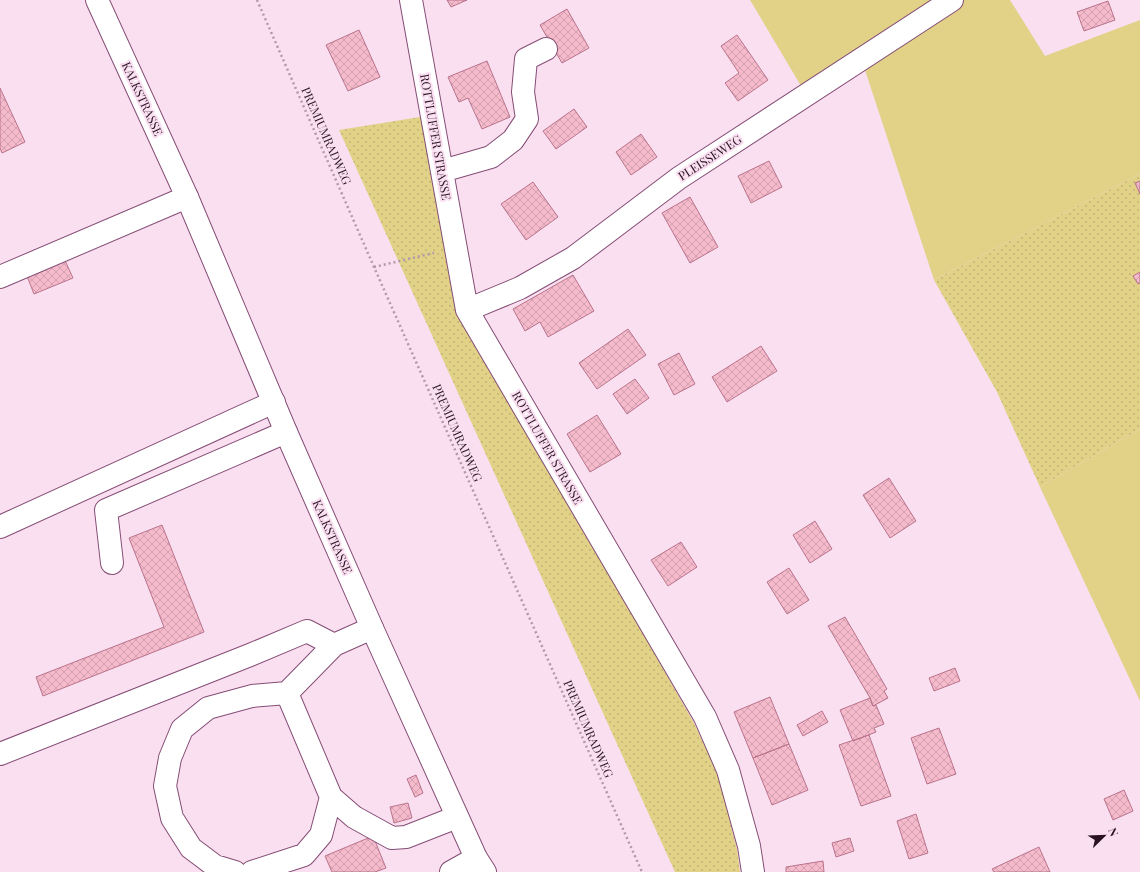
<svg xmlns="http://www.w3.org/2000/svg" width="1140" height="872" viewBox="0 0 1140 872" font-family="'Playfair Display',serif">
  <style>
    .green { fill: #e1d288 }
    .garden { fill: url(#garden-dots) }
    .building { fill: url(#building-cross-hatch); stroke: #b9738b }
    .lines { fill: none; stroke-linecap: round; stroke-linejoin: round }
    .minor-casing { stroke: #854d75; stroke-width: 24 }
    .major-casing { stroke: #854d75; stroke-width: 24 }
    .path { stroke: #b298aa; stroke-width: 2.5; stroke-dasharray: 2 3; stroke-linecap: butt }
    .minor { stroke: #fff; stroke-width: 22 }
    .major { stroke: #fff; stroke-width: 22 }
    .labels { text-anchor: middle; stroke-width: 4; stroke-linejoin: round; paint-order: stroke }
    .street-label { font-size: 12px; fill: #291223; stroke: #fadff1 }
  </style>
  <defs>
    <pattern id="garden-dots" width="8" height="8" patternUnits="userSpaceOnUse"><rect width="8" height="8" fill="#e1d288"/><path d="M2 2h.1M6 6h.1" fill="none" stroke="#c1b375" stroke-width="1.8" stroke-linecap="round"/></pattern>
    <pattern id="building-cross-hatch" width="8" height="8" patternUnits="userSpaceOnUse"><rect width="8" height="8" fill="#f5bbcc"/><path d="M0 0l8 8M0 8l8-8" fill="none" stroke="#d2a0af"/></pattern>
  </defs>
  <rect width="100%" height="100%" fill="#fadff1"/>
  <path class="green" d="M750,0H935L801,86Z
    M962,0H1010L1045,56L1140,20V174L934,280L863,64Z
    M1140,429V701L1040,487Z"/>
  <path class="garden" d="M426,116L459,311L694,723L718,775L737,849L740,872H675L339,130Z
    M1140,174V429L1040,487L997,392L934,280Z"/>
  <path class="building" d="M447,0H467L451,7Z
    M1108,1L1115,20L1084,31L1077,12Z
    M567,9L589,48L562,63L540,25Z
    M359,30L380,77L348,91L326,45Z
    M737,35L768,80L738,101L725,83L739,73L721,46Z
    M487,61L510,117L482,129L468,98L459,102L448,77Z
    M0,88L25,142L2,153L0,148Z
    M574,109L587,127L556,149L543,131Z
    M641,134L657,157L631,175L616,152Z
    M769,161L782,187L751,203L738,176Z
    M1140,181V194L1135,183Z
    M533,182L558,217L526,240L501,204Z
    M690,197L718,247L690,263L662,213Z
    M62,254L73,278L34,294L25,271Z
    M1140,272V283L1138,284L1133,276Z
    M573,275L594,311L548,337L540,322L525,331L513,309Z
    M628,329L646,355L597,389L579,363Z
    M761,346L777,371L727,402L712,377Z
    M679,353L695,384L674,395L658,364Z
    M635,379L649,398L627,414L613,394Z
    M597,415L621,454L590,472L567,434Z
    M889,478L916,521L890,538L863,495Z
    M815,521L832,549L810,563L793,535Z
    M162,525L204,632L43,696L36,677L164,627L129,538Z
    M681,542L697,567L668,586L651,560Z
    M789,568L809,600L787,614L767,582Z
    M845,617L887,689L884,691L888,698L873,706L870,698L828,626Z
    M955,668L960,681L934,691L929,678Z
    M770,697L789,744L753,758L734,712Z
    M870,698L873,706L876,705L884,724L874,728L876,732L853,741L840,710Z
    M822,711L828,722L803,736L797,725Z
    M939,728L956,774L927,784L911,738Z
    M869,735L891,796L861,806L839,745Z
    M789,744L808,790L772,805L753,758Z
    M416,775L423,793L415,797L407,779Z
    M1124,790L1133,811L1113,820L1104,799Z
    M408,803L412,818L394,823L390,807Z
    M916,814L928,853L909,859L897,821Z
    M373,836L386,868L375,872H332L325,856Z
    M850,838L854,851L836,857L832,843Z
    M1039,847L1050,872H994L992,869Z
    M823,861L824,872H786V867Z"/>
  <g class="lines">
    <g class="minor-casing">
      <path id="minor" d="M411,0L467,310L705,717L728,770L749,846L753,872
        M442,171L491,157L513,140L527,119L523,92L526,59L546,49
        M0,277L187,197
        M467,310L520,288L573,258L679,178L952,0
        M0,527L274,402
        M112,563L106,510L286,432
        M0,754L250,655L307,631L334,645
        M331,797L354,817L392,838L406,837L457,817
        M235,872L215,866L191,848L172,818L165,786L170,758L182,729L208,708L252,696L287,693L334,645L372,628
        M252,872L304,855L321,835L331,797L287,693
        M451,872L476,858"/>
    </g>
    <g class="major-casing">
      <path id="major" d="M97,0L187,197L286,432L372,628L476,858L485,872"/>
    </g>
    <path class="path" d="M257,0L374,267L642,872
      M374,267L434,253"/>
    <use href="#minor" class="minor"/>
    <use href="#major" class="major"/>
  </g>
  <g class="labels">
    <g class="street-label">
      <text transform="translate(142 99) rotate(65)" y="4">KALKSTRASSE</text>
      <text transform="translate(326 136) rotate(66)" y="4">PREMIUMRADWEG</text>
      <text transform="translate(435 137) rotate(80)" y="4">ROTTLUFFER STRASSE</text>
      <text transform="translate(710 158) rotate(-33)" y="4">PLEISSEWEG</text>
      <text transform="translate(457 433) rotate(66)" y="4">PREMIUMRADWEG</text>
      <text transform="translate(547 448) rotate(60)" y="4">ROTTLUFFER STRASSE</text>
      <text transform="translate(332 537) rotate(66)" y="4">KALKSTRASSE</text>
      <text transform="translate(588 729) rotate(66)" y="4">PREMIUMRADWEG</text>
    </g>
  </g>
  <g transform="translate(1104 836) rotate(67)" stroke="#fadff1" stroke-width="3" paint-order="stroke">
  <path d="M0-3L7 15L0 10L-7 15Z" fill="#291223"/>
  <text y="-6" font-size="11" font-weight="bold" text-anchor="middle" fill="#291223">N</text>
  </g>
</svg>
